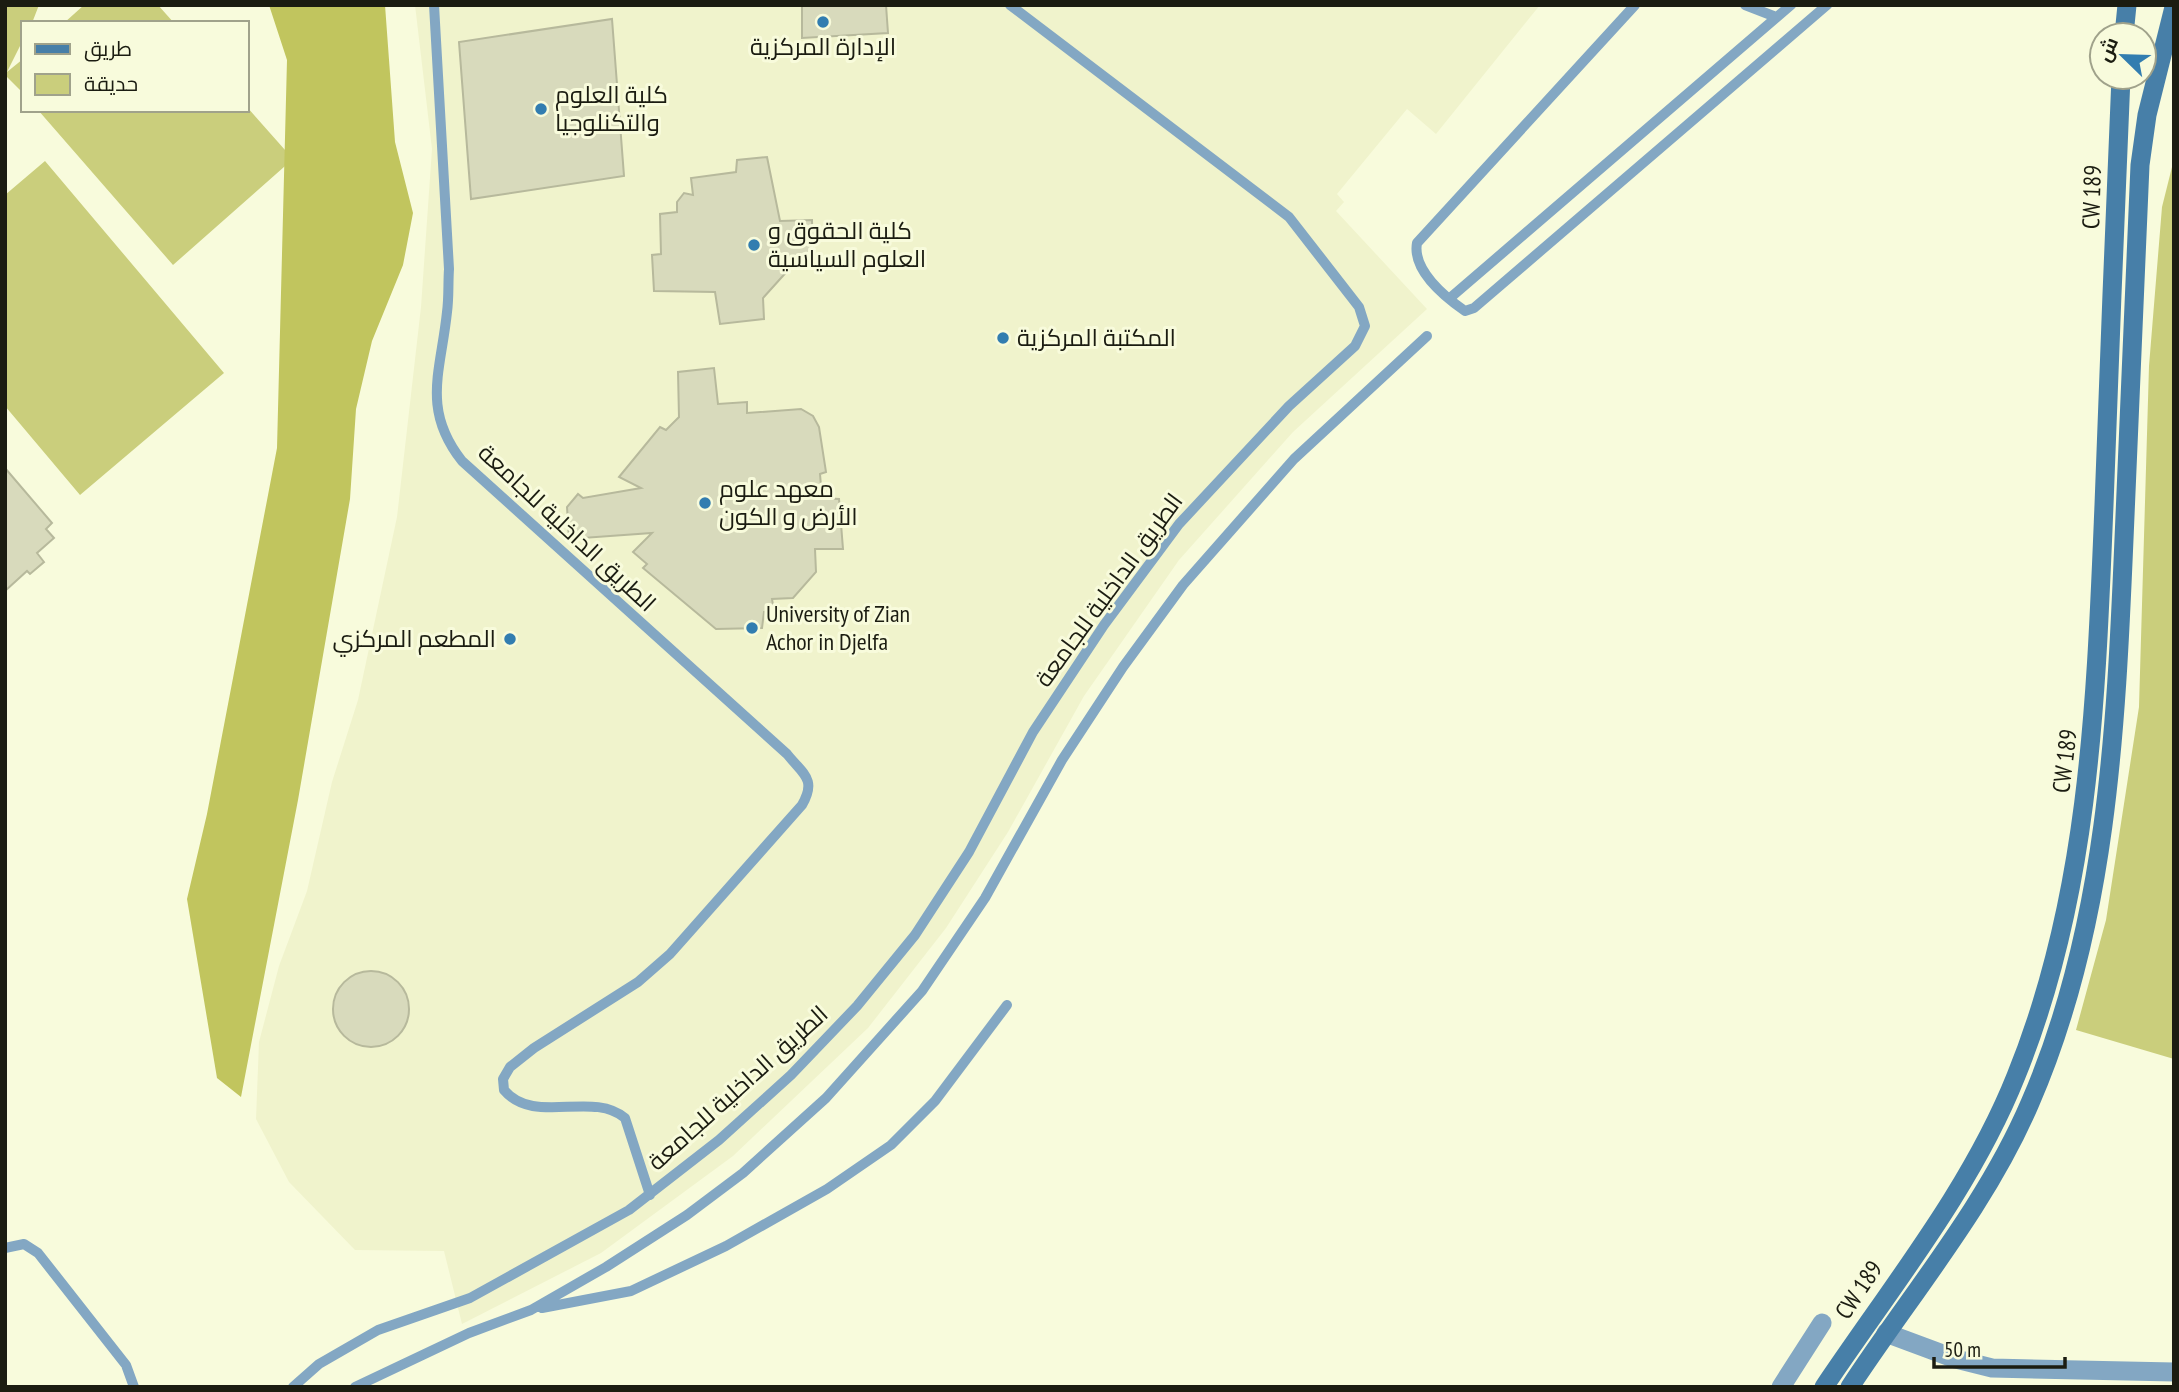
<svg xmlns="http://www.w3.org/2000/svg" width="2179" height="1392" viewBox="0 0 2179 1392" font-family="'PT Sans Narrow',Cairo,sans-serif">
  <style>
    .built { fill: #f0f3cc }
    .green { fill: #cace7c }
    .forest { fill: #c1c55e }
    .building { fill: #d8dabc; stroke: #b7b99c; stroke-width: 2 }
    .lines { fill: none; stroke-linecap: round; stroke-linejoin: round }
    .service { stroke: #83a7c3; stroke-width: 10 }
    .minor { stroke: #83a7c3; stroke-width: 19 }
    .secondary { stroke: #477fa8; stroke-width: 19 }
    .poi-dot { fill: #327db0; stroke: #f8fbdc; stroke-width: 2.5 }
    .labels { text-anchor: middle; stroke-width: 6; stroke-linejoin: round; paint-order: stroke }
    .poi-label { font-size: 24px; fill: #1b1c11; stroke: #f8fbdc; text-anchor: start }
    .street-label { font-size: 24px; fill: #1b1c11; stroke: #f8fbdc }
  </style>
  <rect width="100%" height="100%" fill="#f8fbdc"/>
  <path class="built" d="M415,5H1540L1436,134L1407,109L1337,194L1344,202L1336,211L1427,309L1293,432L1179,560L1084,696L1008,832L946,928L868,1028L733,1156L601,1253L462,1324L444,1251L355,1250L289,1182L256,1119L259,1042L279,966L307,891L332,782L358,700L397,517L421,307L432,149Z"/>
  <path class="green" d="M5,5H39L32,23H23V40L7,72L23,59V93L5,75Z
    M84,5H158L174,23H64Z
    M247,107L293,159L173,265L38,110H247Z
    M2174,159V1059L2076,1030L2106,920L2139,707L2149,366L2162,207Z
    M45,161L224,373L80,495L5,406V195Z"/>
  <path class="forest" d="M269,5H385L395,142L413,213L403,265L372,341L356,409L350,499L298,800L241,1097L217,1078L187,899L207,814L277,448L287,60Z"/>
  <path class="building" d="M802,5H886L888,33L802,38Z
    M612,19L624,176L471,199L459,42Z
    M767,157L780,221L812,220L813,264L790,268L763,298L764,319L720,324L715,292L654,291L652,255L661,254L660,214L677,212V202L684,193L693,195L691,178L736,172L737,160Z
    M714,368L718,404L747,402V413L801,409L813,416L819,427L826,472L820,474L822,498L839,499L843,549H815L816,572L793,598L772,599L774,611L764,612L762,628L716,629L643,568L647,564L633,552L652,533L569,539L567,507L578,494L583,498L641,488L619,477L660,427L666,430L679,417L678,372Z
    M5,468L52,523L46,529L54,538L37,553L44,562L30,574L27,571L5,591Z
    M333 1009a38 38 0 1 1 76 0a38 38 0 1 1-76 0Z"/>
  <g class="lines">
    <path class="service" d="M434,5L449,269C448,283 449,298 447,312C441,371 421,409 462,461L787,754C803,774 817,779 802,805L670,954L638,982L534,1048L510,1067L503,1079L504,1090C534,1126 592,1090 625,1118L650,1195
      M1635,5L1417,243C1412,270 1445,297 1465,311L1474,308L1827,5
      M1745,5L1776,17
      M1450,298L1791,5
      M5,1248L24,1244L38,1253L126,1365L134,1387
      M542,1308L631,1291L726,1246L827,1189L891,1145L935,1101L1007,1005
      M293,1387L319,1364L378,1330L470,1298L629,1210L719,1140L791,1075L857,1006L915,935L969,852L1033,732L1104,625L1179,524L1289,406L1355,346L1365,326L1359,307L1289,217L1010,5
      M355,1387L469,1333L531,1310L606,1267L687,1215L743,1173L826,1098L922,991L985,898L1062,760L1123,667L1183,585L1294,459L1427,336"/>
    <path class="minor" d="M1886,1333L1956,1359L1992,1368L2174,1372
      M1781,1387L1822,1323"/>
    <path class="secondary" d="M2124,35L2127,5
      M1824,1387C1891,1287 1971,1189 2016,1076C2090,894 2096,698 2104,505C2109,362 2115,220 2121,77
      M1850,1387C1911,1294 1986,1206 2030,1103C2107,926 2116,729 2124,539C2130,414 2135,289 2140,165L2147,115L2174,7"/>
  </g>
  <g class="poi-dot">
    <circle cx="823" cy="22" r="7"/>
    <circle cx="541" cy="109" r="7"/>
    <circle cx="754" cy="245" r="7"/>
    <circle cx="1003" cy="338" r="7"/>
    <circle cx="705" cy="503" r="7"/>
    <circle cx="752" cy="628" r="7"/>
    <circle cx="510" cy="639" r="7"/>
  </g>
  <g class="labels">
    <g class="poi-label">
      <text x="823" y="55" text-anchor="middle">الإدارة المركزية</text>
      <text x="555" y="103">كلية العلوم<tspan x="555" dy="28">والتكنلوجيا</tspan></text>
      <text x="768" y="239">كلية الحقوق و<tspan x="768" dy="28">العلوم السياسية</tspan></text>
      <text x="1017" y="346">المكتبة المركزية</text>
      <text x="719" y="497">معهد علوم<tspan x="719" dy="28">الأرض و الكون</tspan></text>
      <text x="766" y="622">University of Zian<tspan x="766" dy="28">Achor in Djelfa</tspan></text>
      <text x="496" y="647" text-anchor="end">المطعم المركزي</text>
    </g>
    <g class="street-label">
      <text transform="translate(2092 197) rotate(-88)" y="8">CW 189</text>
      <text transform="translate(567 528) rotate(43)" y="8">الطريق الداخلية للجامعة</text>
      <text transform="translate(1109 590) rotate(-54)" y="8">الطريق الداخلية للجامعة</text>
      <text transform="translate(2065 761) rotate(-83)" y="8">CW 189</text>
      <text transform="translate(738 1088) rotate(-42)" y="8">الطريق الداخلية للجامعة</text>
      <text transform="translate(1859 1290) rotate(-56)" y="8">CW 189</text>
    </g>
  </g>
  <rect width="2179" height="1392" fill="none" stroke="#1b1c11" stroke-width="14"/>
  <rect x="21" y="21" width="228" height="91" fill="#f8fbdc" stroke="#a0a28b" stroke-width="2"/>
  <rect x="35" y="44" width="35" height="10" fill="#477fa8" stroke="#a0a28b" stroke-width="2"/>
  <text x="84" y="56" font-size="21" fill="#1b1c11">طريق</text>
  <rect x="35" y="74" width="35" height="21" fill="#cace7c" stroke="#a0a28b" stroke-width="2"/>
  <text x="84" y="91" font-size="21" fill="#1b1c11">حديقة</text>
  <g transform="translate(2123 56) rotate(293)"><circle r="33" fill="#f8fbdc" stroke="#a0a28b" stroke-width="2"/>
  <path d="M0-5L12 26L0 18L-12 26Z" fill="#327db0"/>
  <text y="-10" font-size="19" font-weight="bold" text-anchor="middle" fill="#1b1c11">ش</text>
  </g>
  <path d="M1934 1357v10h131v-10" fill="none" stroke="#1b1c11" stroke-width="3.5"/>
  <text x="1944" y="1357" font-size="21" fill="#1b1c11" stroke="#f8fbdc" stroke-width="5" paint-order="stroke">50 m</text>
</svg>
